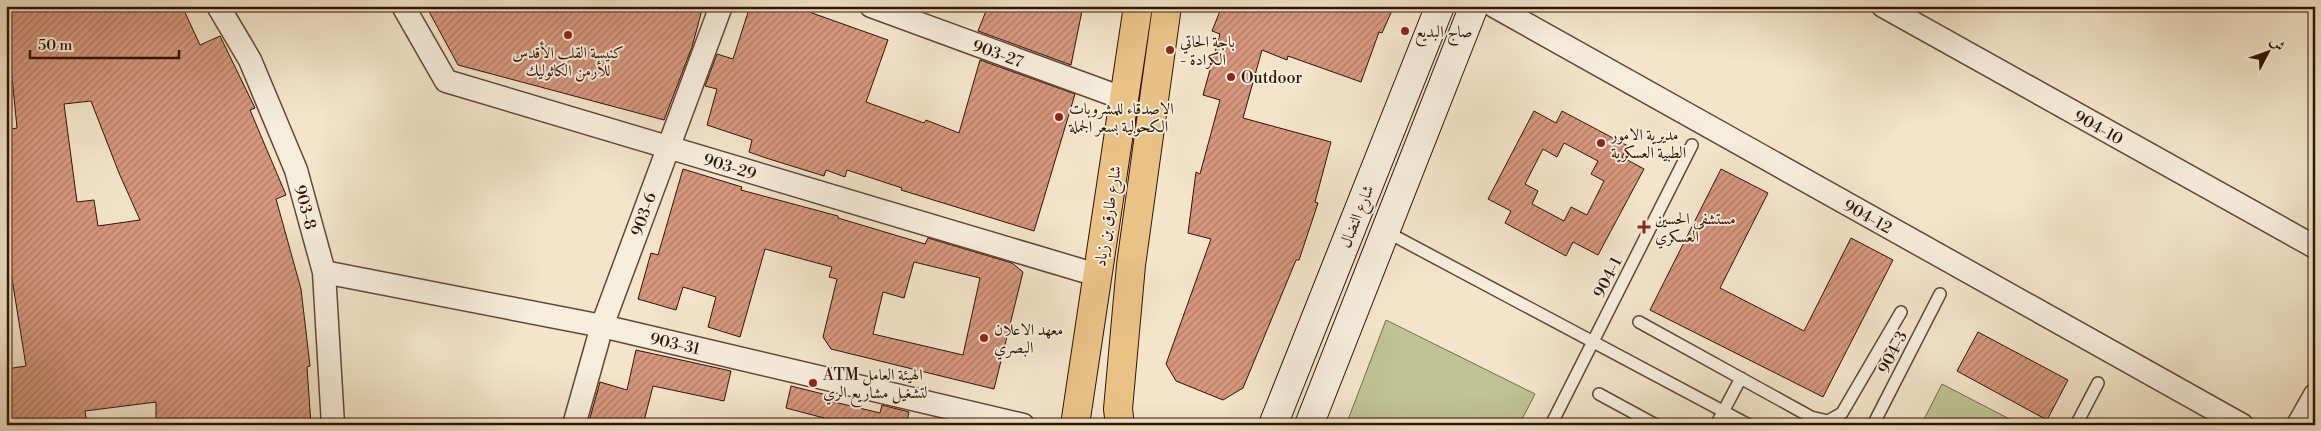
<svg xmlns="http://www.w3.org/2000/svg" width="2321" height="431" viewBox="0 0 2321 431" font-family="'Libre Bodoni',Amiri,serif">
  <style>
    .green { fill: #bfc395; stroke: #786c4c }
    .building { fill: url(#building-hatch); stroke: #301404; fill-rule: evenodd }
    .lines { fill: none; stroke-linecap: round; stroke-linejoin: round }
    .lane-casing { stroke: #614836; stroke-width: 14 }
    .street-casing { stroke: #614836; stroke-width: 25 }
    .secondary-casing { stroke: #301404; stroke-width: 30 }
    .primary-casing { stroke: #301404; stroke-width: 30 }
    .lane { stroke: #f7eddd; stroke-width: 11 }
    .street { stroke: #f7eddd; stroke-width: 22 }
    .secondary { stroke: #f7eddd; stroke-width: 28 }
    .primary { stroke: #eac286; stroke-width: 28 }
    .poi-dot { fill: #8f2418; stroke: #f7eddd; stroke-width: 2 }
    .labels { text-anchor: middle; stroke-width: 4; stroke-linejoin: round; paint-order: stroke }
    .poi-label { font-size: 16px; fill: #301404; stroke: #f7eddd; text-anchor: start }
    .street-label { font-size: 16px; fill: #301404; stroke: #f7eddd }
  </style>
  <defs>
    <pattern id="building-hatch" width="6" height="6" patternUnits="userSpaceOnUse" patternTransform="scale(1.25)"><rect width="6" height="6" fill="#d7977f"/><path d="M-1 1l2-2M0 6l6-6M5 7l2-2" fill="none" stroke="#af7a66"/></pattern>
  </defs>
  <rect width="100%" height="100%" fill="#f3e4cb"/>
  <filter id="stains"><feTurbulence type="fractalNoise" baseFrequency=".004" numOctaves="4"/><feColorMatrix values="0 0 0 0 .2 0 0 0 0 .09 0 0 0 0 .02 0 0 0 .5 -.17"/></filter>
  <radialGradient id="worn" r=".72"><stop offset=".6" stop-color="#630" stop-opacity="0"/><stop offset="1" stop-color="#630" stop-opacity=".3"/></radialGradient>
  <path class="green" d="M1386,320L1535,394L1519,425H1346Z
    M1942,384L2021,425H1921Z"/>
  <path class="building" d="M27,6H182L200,45L220,36L255,108L250,110L286,195L276,199L301,289L310,366L307,367L311,425H156V402L85,411L87,425H6V369L26,366L6,241V130L17,128L9,46H6V12L28,9ZM91,101L119,173L140,220L98,226L94,200L77,202L64,104Z
    M426,6H703L692,47L664,120L458,65Z
    M750,6H801L812,10V13L888,40L866,102L924,123L926,120L959,133L980,60L1075,94L1034,231L901,190L902,188L847,170L845,177L826,170L824,176L766,158L749,152L752,140L707,125L717,89L705,86L717,54L733,59Z
    M988,6H1083L1071,65L978,31Z
    M1222,6H1394L1382,33L1379,32L1361,82L1288,56L1287,60L1262,50L1243,118L1331,142L1315,202L1318,203L1299,260H1296L1243,388L1223,400L1176,381L1166,364L1211,239L1188,233L1196,172L1200,174L1220,100L1203,95L1220,34L1212,31Z
    M1534,111L1556,123L1562,111L1628,146L1622,157L1644,169L1598,255L1573,242L1566,256L1505,223L1511,211L1488,199ZM1564,143L1598,161L1591,174L1604,181L1587,215L1571,207L1564,221L1532,204L1538,191L1525,184L1543,149L1557,157Z
    M683,169L742,187L741,190L838,216V218L925,244L928,238L1012,263L1023,272L994,389L831,349L823,337L837,279L829,277L832,267L765,249L740,337L708,327L716,297L683,287L676,310L638,299L651,253L658,255ZM914,262L980,278L963,355L873,334L883,292L904,298Z
    M1721,169L1768,193L1720,288L1804,331L1851,238L1893,260L1823,397L1650,310Z
    M1978,332L2068,380L2047,420L1957,371Z
    M636,350L731,371L724,401L653,386L643,425H588L600,382L627,390Z
    M791,386L827,395L826,400L880,413L882,405L909,412L906,425H822L824,418L786,408Z"/>
  <g class="lines">
    <g class="lane-casing">
      <path id="lane" d="M1385,231L1749,425
        M1639,322L1811,417L1828,421L1842,413L1901,312
        M1599,394L1656,425
        M1551,425L1692,145
        M1716,425L1741,378
        M1873,425L1940,294
        M2076,425L2098,383"/>
    </g>
    <g class="street-casing">
      <path id="street" d="M218,6L250,60L296,170L324,272L333,425
        M403,6L446,81L1097,275
        M871,6L1125,99
        M1494,6L2242,425
        M1883,6L2315,247
        M324,272L602,326L1023,425
        M574,425L602,326L721,6
        M2298,425L2315,395"/>
    </g>
    <g class="secondary-casing">
      <path id="secondary" d="M1273,425L1440,6
        M1309,425L1474,6"/>
    </g>
    <g class="primary-casing">
      <path id="primary" d="M1075,425L1138,6
        M1120,425L1118,409L1131,265L1167,6"/>
    </g>
    <use href="#lane" class="lane"/>
    <use href="#street" class="street"/>
    <use href="#secondary" class="secondary"/>
    <use href="#primary" class="primary"/>
  </g>
  <g class="poi-dot">
    <circle cx="1405" cy="31" r="5"/>
    <circle cx="568" cy="35" r="5"/>
    <circle cx="1170" cy="50" r="5"/>
    <circle cx="1231" cy="77" r="5"/>
    <circle cx="1059" cy="117" r="5"/>
    <circle cx="1601" cy="143" r="5"/>
    <path d="M1641.5 219.5h5v5h5v5h-5v5h-5v-5h-5v-5h5z"/>
    <circle cx="984" cy="338" r="5"/>
    <circle cx="813" cy="383" r="5"/>
  </g>
  <g class="labels">
    <g class="poi-label">
      <text x="1415" y="37">صاج البديع</text>
      <text x="1180" y="47">باجة الحاتي<tspan x="1180" dy="18">- الكرادة</tspan></text>
      <text x="568" y="58" text-anchor="middle">كنيسة القلب الأقدس<tspan x="568" dy="18">للأرمن الكاثوليك</tspan></text>
      <text x="1241" y="83">Outdoor</text>
      <text x="1069" y="114">الاصدقاء للمشروبات<tspan x="1069" dy="18">الكحولية بسعر الجملة</tspan></text>
      <text x="1611" y="140">مديرية الامور<tspan x="1611" dy="18">الطبية العسكرية</tspan></text>
      <text x="1655" y="224">مستشفى الحسين<tspan x="1655" dy="18">العسكري</tspan></text>
      <text x="994" y="335">معهد الاعلان<tspan x="994" dy="18">البصري</tspan></text>
      <text x="823" y="380">ATM الهيئة العامل<tspan x="823" dy="18">لتشغيل مشاريع الري</tspan></text>
    </g>
    <g class="street-label">
      <text transform="translate(998 53) rotate(20)" y="6">903-27</text>
      <text transform="translate(2099 127) rotate(29)" y="6">904-10</text>
      <text transform="translate(730 166) rotate(17)" y="6">903-29</text>
      <text transform="translate(306 207) rotate(75)" y="6">903-8</text>
      <text transform="translate(643 214) rotate(-70)" y="6">903-6</text>
      <text transform="translate(1107 216) rotate(-81)" y="6">شارع طارق بن زياد</text>
      <text transform="translate(1356 216) rotate(-68)" y="6">شارع النضال</text>
      <text transform="translate(1868 216) rotate(29)" y="6">904-12</text>
      <text transform="translate(1607 277) rotate(-63)" y="6">904-1</text>
      <text transform="translate(675 343) rotate(13)" y="6">903-31</text>
      <text transform="translate(1892 352) rotate(-63)" y="6">904-3</text>
    </g>
  </g>
  <rect width="2321" height="431" fill="none" stroke="#f3e4cb" stroke-width="25"/>
  <rect x="8" y="8" width="2306" height="416" fill="none" stroke="#301404" stroke-width="2.5"/>
  <rect x="12" y="12" width="2296" height="406" fill="none" stroke="#301404"/>
  <g transform="translate(2268 52) rotate(49)" stroke="#f7eddd" stroke-width="4" paint-order="stroke">
  <path d="M0-4L9 19L0 12L-9 19Z" fill="#301404"/>
  <text y="-8" font-size="14" font-weight="bold" text-anchor="middle" fill="#301404">ش</text>
  </g>
  <path d="M30 50v8h149v-8" fill="none" stroke="#301404" stroke-width="2.5"/>
  <text x="38" y="50" font-size="15" fill="#301404" stroke="#f7eddd" stroke-width="4" paint-order="stroke">50 m</text>
  <rect width="100%" height="100%" filter="url(#stains)"/>
  <rect width="100%" height="100%" fill="url(#worn)"/>
</svg>
